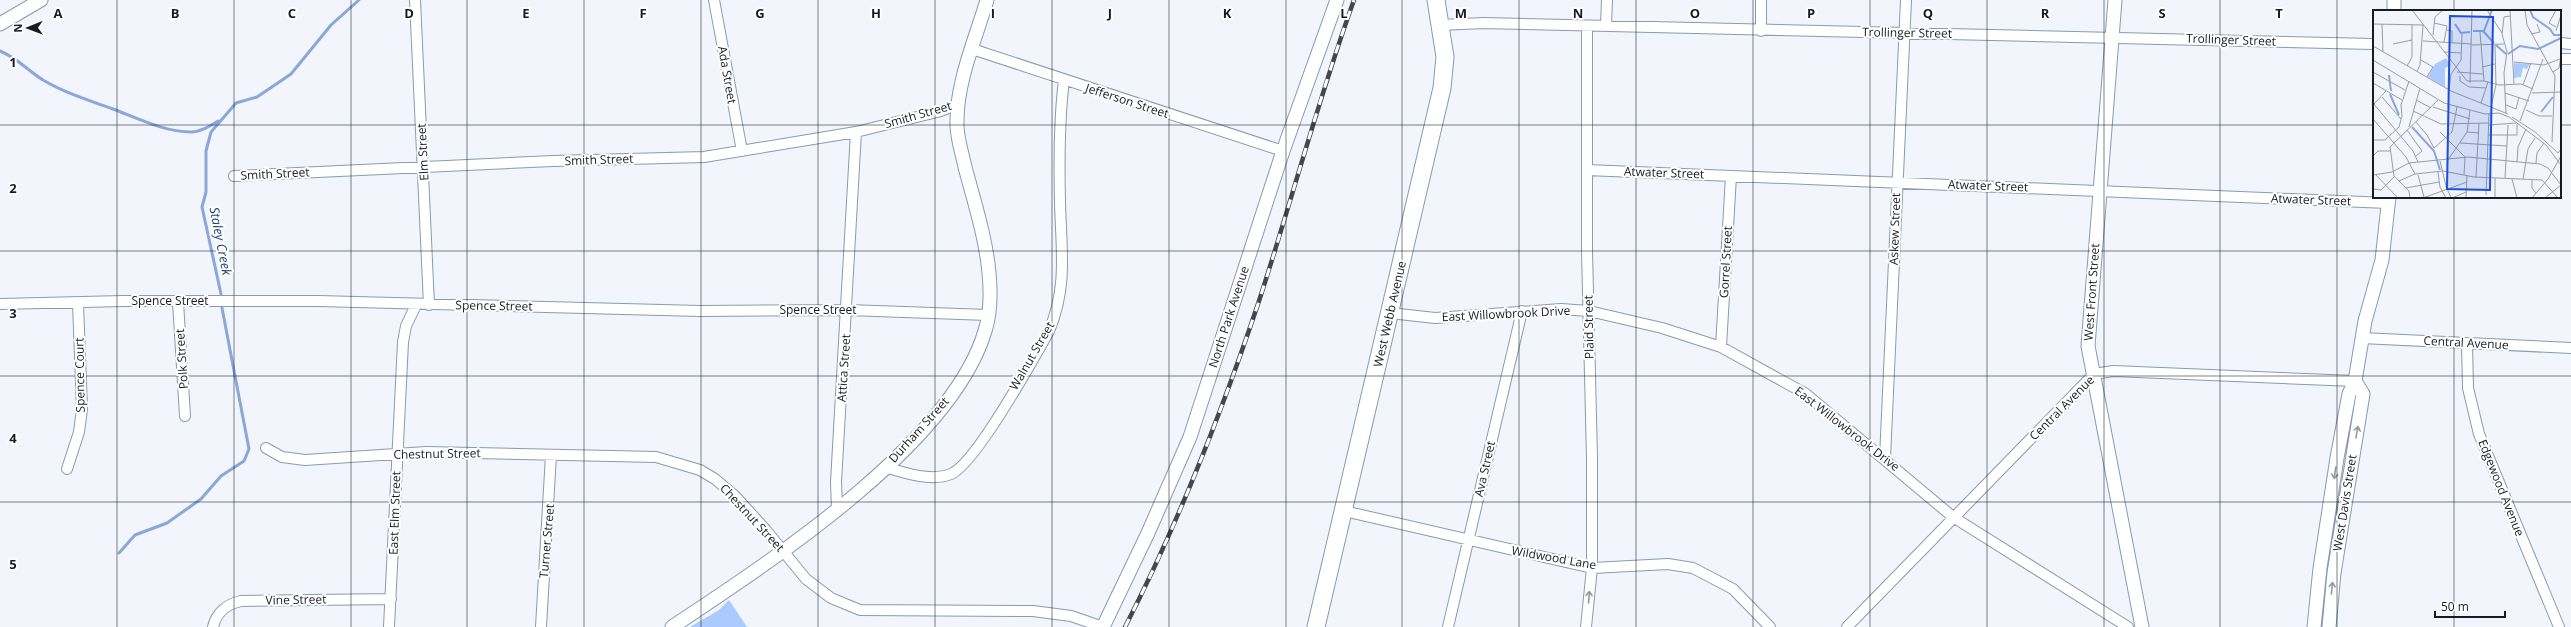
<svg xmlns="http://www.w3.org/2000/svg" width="2571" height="627" viewBox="0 0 2571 627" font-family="'Open Sans',sans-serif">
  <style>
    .green { fill: #abcaff }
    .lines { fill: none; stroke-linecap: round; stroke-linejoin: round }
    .stream { stroke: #8aa7db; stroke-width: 3 }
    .minor-casing { stroke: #8b99b2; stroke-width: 12 }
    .tertiary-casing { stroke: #8b99b2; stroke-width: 15 }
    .trunk-casing { stroke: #8b99b2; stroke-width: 19 }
    .minor { stroke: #fff; stroke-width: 10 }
    .tertiary { stroke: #fff; stroke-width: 13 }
    .trunk { stroke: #fff; stroke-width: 17 }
    .rail-casing { stroke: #424750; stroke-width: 4.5 }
    .rail { stroke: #fff; stroke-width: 3; stroke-dasharray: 9; stroke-linecap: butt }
    .oneway { stroke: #96989d }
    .grid { fill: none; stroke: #161b25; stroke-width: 1; stroke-opacity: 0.55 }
    .labels { text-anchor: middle; stroke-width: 4; stroke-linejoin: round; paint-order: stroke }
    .street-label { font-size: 12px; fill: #161b25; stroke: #fff }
    .water-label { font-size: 13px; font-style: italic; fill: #1f417f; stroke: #fff }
    .inset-river { fill: none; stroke: #8aa7db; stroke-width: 2 }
    .inset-road { fill: none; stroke: #9a9ea5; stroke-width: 1 }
    .view { fill: #1d4ed8; fill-opacity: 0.15; stroke: #1d4ed8; stroke-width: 2 }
    .inset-edge { fill: none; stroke: #161b25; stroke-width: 2 }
    .grid-label { font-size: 13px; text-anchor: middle; font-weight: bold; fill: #161b25; stroke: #fff; stroke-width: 4; stroke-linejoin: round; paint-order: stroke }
  </style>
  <rect width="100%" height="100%" fill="#f2f5fb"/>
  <path class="green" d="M729,600L747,627H690L719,610Z"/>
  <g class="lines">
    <path class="stream" d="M0,51C19,59 27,70 43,80C65,93 88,100 113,109C137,118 164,132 191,132C201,132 210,126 218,121
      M221,294L202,207L206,192V151L211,132L236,103L257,97L291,74L331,25L359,0
      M119,553L135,535L167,523L201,499L221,476L244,461L249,449L222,308"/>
    <g class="minor-casing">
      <path id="minor" d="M415,0L429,305
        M714,0L742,151
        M1761,0V31
        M1440,25L1484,23L2374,44
        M1606,26L1607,0
        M2560,43L2571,44
        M972,49L1283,151
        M2560,59H2571
        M1587,170L2388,203
        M234,176L553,161L704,157L856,132L941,111L958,104
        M178,302L185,416
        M0,304L123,301H318L700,311L848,310L988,315
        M1390,313L1435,318L1561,309L1589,311L1662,328L1721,347L1806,394L1953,517L2128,627
        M2361,338L2571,348
        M2467,343L2468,388L2479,434L2559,627
        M1721,347L1731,176
        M266,448L282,457L305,460L426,452L656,457L700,470L715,479L735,496L765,529L806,579L831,598L860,610L1033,611L1071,616L1103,627
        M1885,458L1906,0
        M885,467C904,473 931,482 951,474C975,464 1034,358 1049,331C1068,286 1061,249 1060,202C1059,161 1059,120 1064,80
        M67,469L79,432L82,409L78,303
        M837,509L836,482L856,132
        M1344,511L1592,568L1668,564L1693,568L1733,589L1770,627
        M213,627C216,613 227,604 241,601L391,599
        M389,627L403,342L406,326L416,305
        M541,627L551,455
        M1448,627L1522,311
        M1586,627L1592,568V458L1587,251V27
        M1847,627L2094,374L2113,371L2355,381"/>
    </g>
    <g class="tertiary-casing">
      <path id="tertiary" d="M2115,0L2088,346L2142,627
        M2394,11V0
        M0,24L41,0
        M672,627C768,563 951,445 985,331C991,312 991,293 989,273C986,238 974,201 965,167C962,152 956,136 957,121C957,80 976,38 987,0
        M1103,627L1148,533L1190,437L1283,151L1337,0
        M2314,627L2320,568L2337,458L2349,394L2355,381L2365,321L2382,260L2389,197
        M2329,627L2334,573L2363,394L2355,381"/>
    </g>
    <g class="trunk-casing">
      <path id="trunk" d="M1316,627L1442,88L1445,57L1436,0"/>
    </g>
    <use href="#minor" class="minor"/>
    <use href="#tertiary" class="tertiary"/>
    <use href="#trunk" class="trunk"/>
    <g class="rail-casing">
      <path id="rail" d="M1125,627C1178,524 1221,414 1258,304C1291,203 1318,100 1354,0"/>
    </g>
    <use href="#rail" class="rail"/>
  </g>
  <defs><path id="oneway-shaft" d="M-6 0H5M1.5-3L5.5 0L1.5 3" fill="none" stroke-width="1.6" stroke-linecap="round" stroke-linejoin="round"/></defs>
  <g class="oneway">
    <use href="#oneway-shaft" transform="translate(2357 432) rotate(-80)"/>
    <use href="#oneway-shaft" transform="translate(2335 473) rotate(98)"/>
    <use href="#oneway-shaft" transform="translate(2332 588) rotate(-84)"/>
    <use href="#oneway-shaft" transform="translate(1589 597) rotate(-86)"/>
  </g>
  <path class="grid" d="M117,0V627M234,0V627M351,0V627M467,0V627M584,0V627M701,0V627M818,0V627M935,0V627M1052,0V627M1169,0V627M1286,0V627M1402,0V627M1519,0V627M1636,0V627M1753,0V627M1870,0V627M1987,0V627M2104,0V627M2220,0V627M2337,0V627M2454,0V11M0,125H2374M2560,125H2571M2454,197V627M0,251H2571M0,376H2571M0,502H2571"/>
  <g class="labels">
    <g class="street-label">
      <text transform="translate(1907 33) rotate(1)" y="4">Trollinger Street</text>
      <text transform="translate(2231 40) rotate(2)" y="4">Trollinger Street</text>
      <text transform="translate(727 75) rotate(80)" y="4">Ada Street</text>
      <text transform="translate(1127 101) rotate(18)" y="4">Jefferson Street</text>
      <text transform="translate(918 115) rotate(-16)" y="4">Smith Street</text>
      <text transform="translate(423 152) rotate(-93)" y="4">Elm Street</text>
      <text transform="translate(599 160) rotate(-2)" y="4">Smith Street</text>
      <text transform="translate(1664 173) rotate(2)" y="4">Atwater Street</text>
      <text transform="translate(275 174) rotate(-3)" y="4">Smith Street</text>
      <text transform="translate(1988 186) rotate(2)" y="4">Atwater Street</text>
      <text transform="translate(2311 200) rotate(2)" y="4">Atwater Street</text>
      <text transform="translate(1895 229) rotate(-88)" y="4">Askew Street</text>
      <text transform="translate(1726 262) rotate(-87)" y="4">Gorrel Street</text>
      <text transform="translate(2092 292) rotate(-86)" y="4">West Front Street</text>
      <text x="170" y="305">Spence Street</text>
      <text transform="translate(494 306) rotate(1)" y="4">Spence Street</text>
      <text x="818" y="314">Spence Street</text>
      <text transform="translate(1390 314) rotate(-77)" y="4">West Webb Avenue</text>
      <text transform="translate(1506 314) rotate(-3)" y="4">East Willowbrook Drive</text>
      <text transform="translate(1229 317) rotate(-72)" y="4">North Park Avenue</text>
      <text transform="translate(1589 327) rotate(-91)" y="4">Plaid Street</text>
      <text transform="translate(2466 343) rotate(3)" y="4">Central Avenue</text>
      <text transform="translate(1032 356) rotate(-60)" y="4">Walnut Street</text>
      <text transform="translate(182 359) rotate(-94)" y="4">Polk Street</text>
      <text transform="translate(844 368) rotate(-86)" y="4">Attica Street</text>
      <text transform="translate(80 375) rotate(-91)" y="4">Spence Court</text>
      <text transform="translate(2062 408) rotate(-45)" y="4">Central Avenue</text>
      <text transform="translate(1847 429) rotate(38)" y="4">East Willowbrook Drive</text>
      <text transform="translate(919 430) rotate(-48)" y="4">Durham Street</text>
      <text transform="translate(437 454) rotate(-1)" y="4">Chestnut Street</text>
      <text transform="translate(1485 469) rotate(-77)" y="4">Ava Street</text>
      <text transform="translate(2501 488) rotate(68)" y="4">Edgewood Avenue</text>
      <text transform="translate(2345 503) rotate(-81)" y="4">West Davis Street</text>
      <text transform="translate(395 513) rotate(-88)" y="4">East Elm Street</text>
      <text transform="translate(752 518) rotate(47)" y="4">Chestnut Street</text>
      <text transform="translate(547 541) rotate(-85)" y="4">Turner Street</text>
      <text transform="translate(1554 558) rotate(10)" y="4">Wildwood Lane</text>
      <text transform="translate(296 600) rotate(-1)" y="4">Vine Street</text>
    </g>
    <g class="water-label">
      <text transform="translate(221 241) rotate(79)" y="5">Staley Creek</text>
    </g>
  </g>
  <g transform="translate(2373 10)">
    <rect width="188" height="188" fill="#f2f5fb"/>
    <path d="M73,48L78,55L72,58V77L55,67L62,54ZM141,53L157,54L154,59L150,58L148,67L141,68Z" fill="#abcaff"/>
    <path class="inset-river" d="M157,0L160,7L177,19L181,25H188M82,14L88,23L97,22M100,21H110L121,33M111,21L119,0M123,35L133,44M135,44L147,36L165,39L188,28M16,65L18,81M17,84L26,105M168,102L180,87M39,117L61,141L67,160"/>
    <path class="inset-road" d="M39,0L94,71H111L126,75L148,74L160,79M114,0L129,23M137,0L141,74M152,0L154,15L182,66L179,132M183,0L176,13L183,17M61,13L74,16L71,32M0,14L51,15M9,14L10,42M74,20L79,21V32M183,21L188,5M107,22L111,71M158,24L167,22L164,14M60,25L62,7L70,0M50,31L99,34M20,34L39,30M99,35L131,34M0,36L78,81L135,104M71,42L88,43M0,50L71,93L112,104L126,103L136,107L173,135L188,155M48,50L60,57L54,67M141,52L171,55L187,49M34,56L39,47V14M109,57L122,54M44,61L47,55L50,15M0,62L32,80M84,62L110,64M180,62L186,58L188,46M87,66V71L96,77L113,78M0,73L29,90M97,73L99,0M150,75L158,53M76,80L78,64L88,50L89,24M132,83L156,91M159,83L188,82M9,87L28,109M43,90L58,98M0,93L40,141L45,152M108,93L115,72M0,95L13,81M133,95L143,99L146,87M60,97L97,109M118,97L123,75L122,35M153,100L166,106H179M40,101L68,114L116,113M133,103L131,63L134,42L129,24L131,7L137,6M139,107L162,122L185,143L188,139M0,109L33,147L42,164M147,111L170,49M43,112L54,125L61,138L79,122L84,97M116,115L143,113M36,117L47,78M34,120L49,141L42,147M67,122L92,147L91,165M94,122L106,123M115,125H144V114M0,130H12L26,117L29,106L28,95L36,71M87,133L134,136M0,146L5,141H17M75,150L94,122L97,100M67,151L73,176L78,188M144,152L145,137L153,119M163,153L164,143L171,133M65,162L67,177L73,188M0,165L19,162L36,153L95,147L167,154L175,158L188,175M3,165L25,188M45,165L51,187M103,167L106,113M122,168V188M132,168L135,115M139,169L144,188M150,169L155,139L162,128M159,170V178L163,183M26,171L42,164L70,161L101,167L169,170L185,188M33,178L66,172M0,179L8,180L21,167M113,185L116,104M37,188L36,181L21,166L17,137L65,90M50,188L94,172M79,188L93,182M93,188L94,165M159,188L175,169L188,146M172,188L188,175"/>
    <path class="view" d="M77,6L120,7L117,180L74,179Z"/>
    <rect width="188" height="188" class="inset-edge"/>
  </g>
  <g class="grid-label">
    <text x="58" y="18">A</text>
    <text x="175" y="18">B</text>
    <text x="292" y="18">C</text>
    <text x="409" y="18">D</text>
    <text x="526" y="18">E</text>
    <text x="643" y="18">F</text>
    <text x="760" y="18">G</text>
    <text x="876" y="18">H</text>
    <text x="993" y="18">I</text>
    <text x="1110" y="18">J</text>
    <text x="1227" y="18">K</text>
    <text x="1344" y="18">L</text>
    <text x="1461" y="18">M</text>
    <text x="1578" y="18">N</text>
    <text x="1695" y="18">O</text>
    <text x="1811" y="18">P</text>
    <text x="1928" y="18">Q</text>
    <text x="2045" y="18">R</text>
    <text x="2162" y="18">S</text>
    <text x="2279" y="18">T</text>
    <text x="13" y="67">1</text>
    <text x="13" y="193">2</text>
    <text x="13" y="318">3</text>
    <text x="13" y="443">4</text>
    <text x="13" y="569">5</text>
  </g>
  <g transform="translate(28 28) rotate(269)" stroke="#ffffff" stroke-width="3" paint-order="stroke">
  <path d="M0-3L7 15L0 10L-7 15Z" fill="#161b25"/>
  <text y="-6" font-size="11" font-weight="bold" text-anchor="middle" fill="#161b25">N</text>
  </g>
  <path d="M2435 611v6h70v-6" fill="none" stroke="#161b25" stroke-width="2"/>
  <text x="2441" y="611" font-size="12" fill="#161b25" stroke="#ffffff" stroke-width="3" paint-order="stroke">50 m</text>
</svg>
